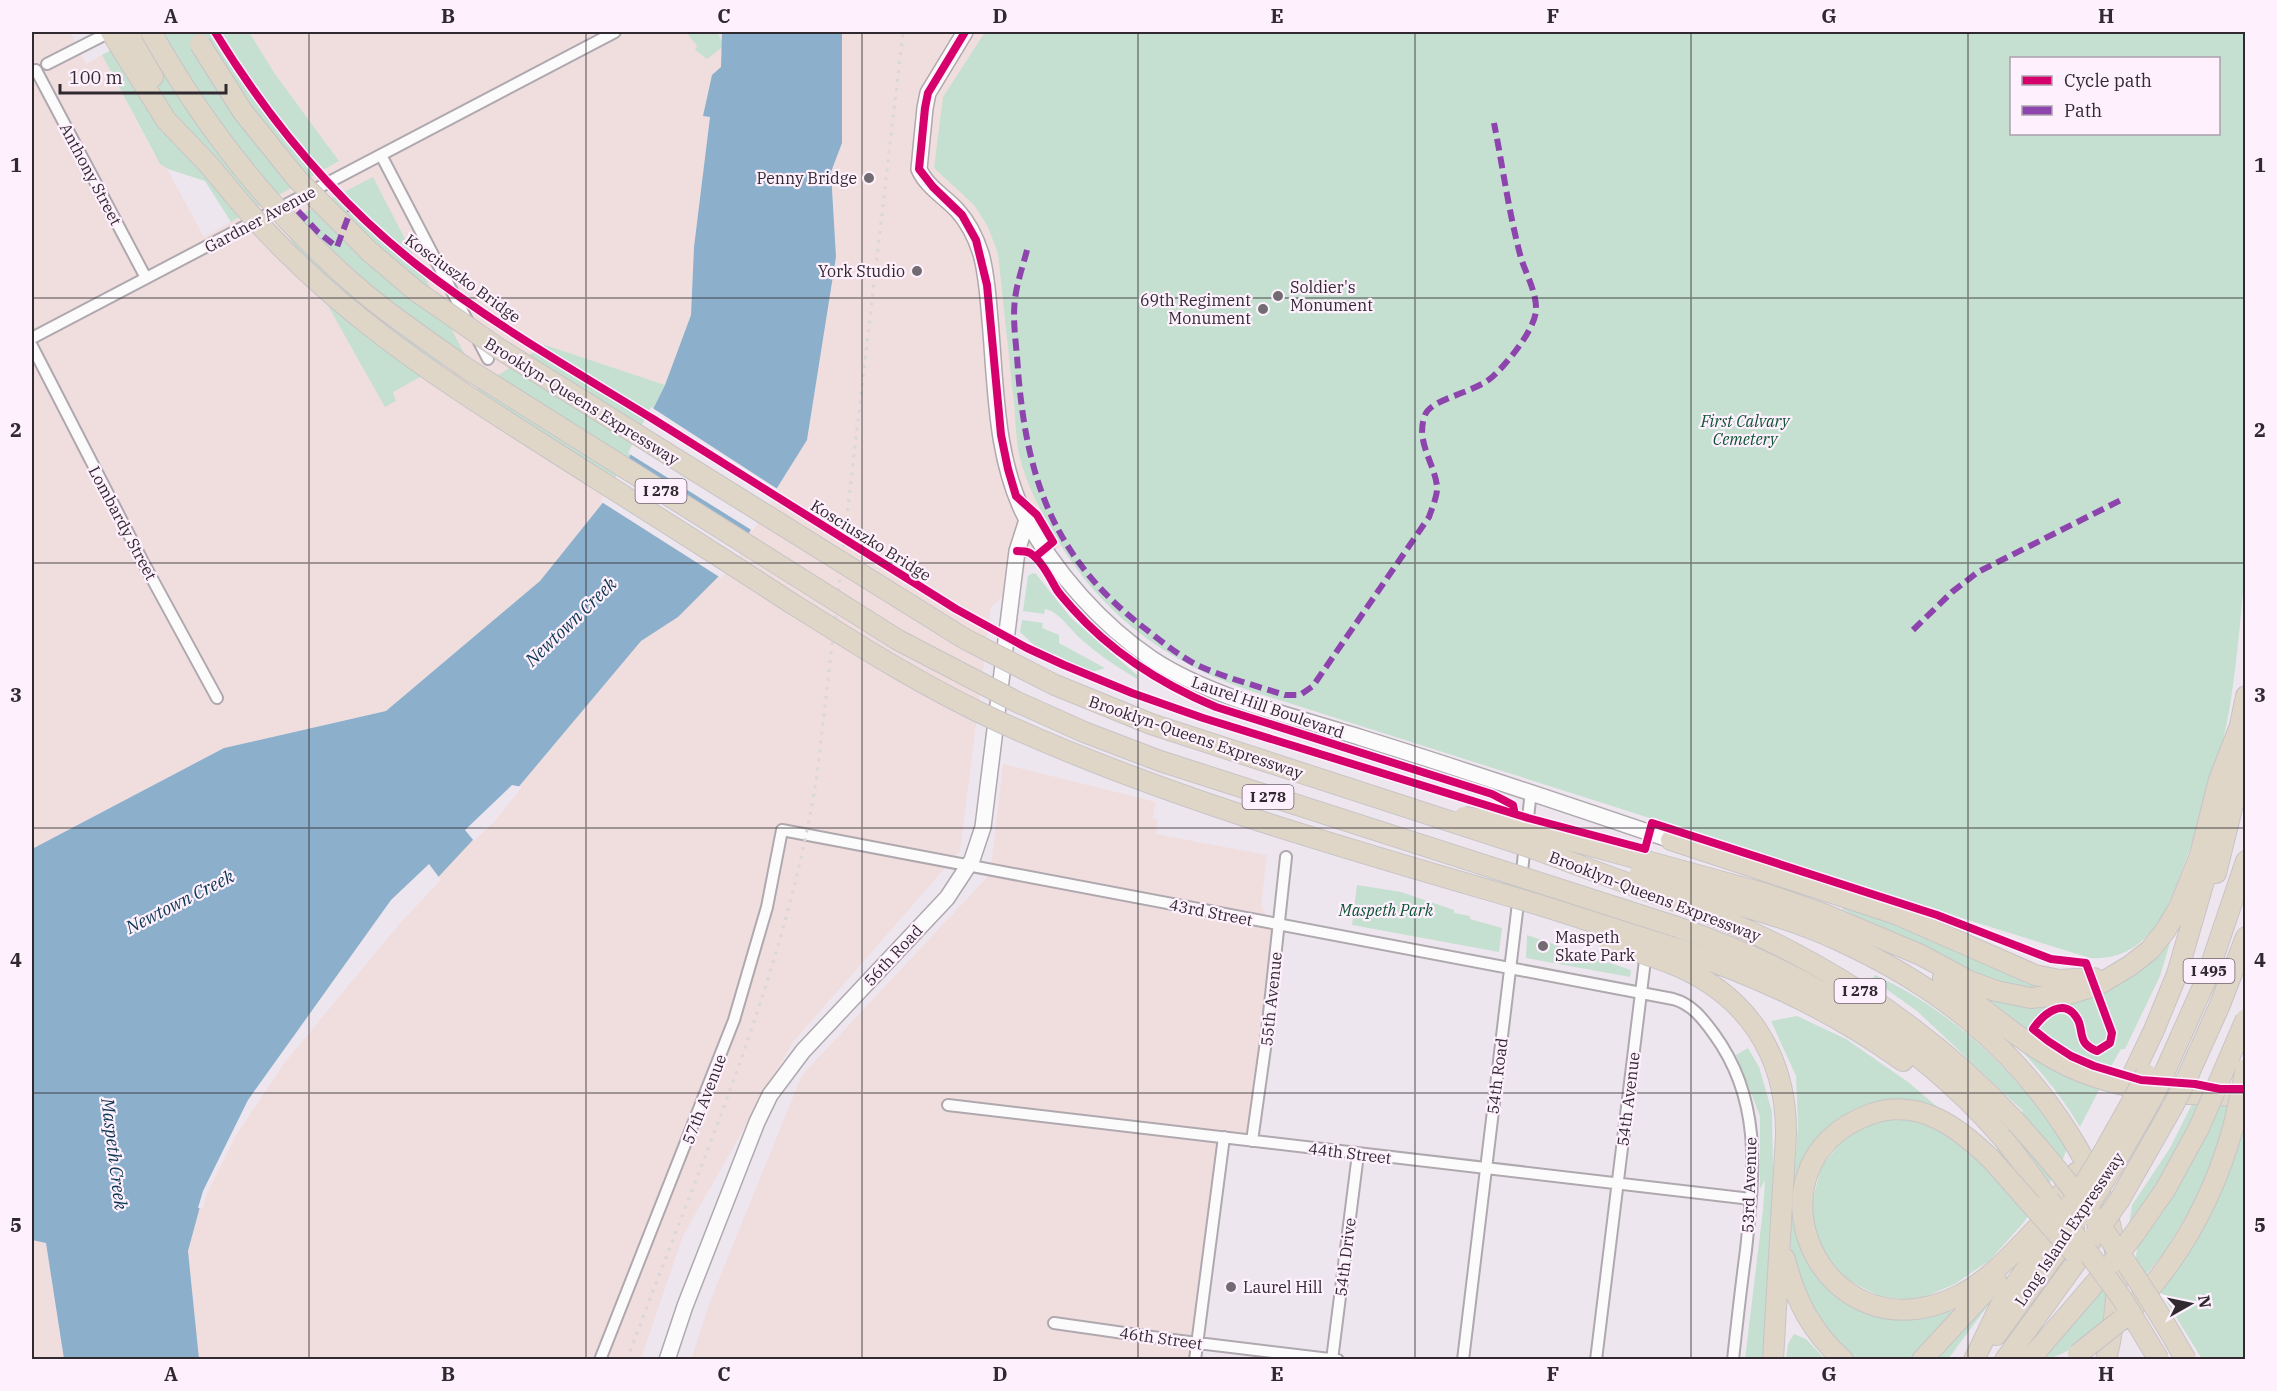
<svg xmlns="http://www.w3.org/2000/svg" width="2277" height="1391" viewBox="0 0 2277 1391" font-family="'IBM Plex Serif',serif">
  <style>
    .industrial { fill: #f0dedf }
    .green { fill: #c5dfd0; fill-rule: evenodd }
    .water { fill: #8cafcb }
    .pier { fill: #eee6ee }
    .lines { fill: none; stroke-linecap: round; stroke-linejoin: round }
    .street-casing { stroke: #afa8ae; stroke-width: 14 }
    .secondary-casing { stroke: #afa8ae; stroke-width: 18 }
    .highway-casing { stroke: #c7c4c7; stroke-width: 22 }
    .street { stroke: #fcfbfc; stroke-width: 10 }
    .secondary { stroke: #fcfbfc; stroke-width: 15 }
    .highway { stroke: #dfd6c7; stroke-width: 20 }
    .rail { stroke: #d9d7d9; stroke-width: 3; stroke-dasharray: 3 6; stroke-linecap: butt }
    .highway-bridge-casing { stroke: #c7c4c7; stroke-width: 22; stroke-linecap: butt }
    .highway-bridge { stroke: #dfd6c7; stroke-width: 20 }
    .quiet { stroke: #8e44ad; stroke-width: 6; stroke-dasharray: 12 6; stroke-linecap: butt }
    .cycleway-casing { stroke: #fff0fe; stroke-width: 11 }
    .cycleway { stroke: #d6006c; stroke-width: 8 }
    .grid { fill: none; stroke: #302a30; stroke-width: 1.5; stroke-opacity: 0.55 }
    .poi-dot { fill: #726c72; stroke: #fff0fe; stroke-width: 2 }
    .labels { text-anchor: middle; stroke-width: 4.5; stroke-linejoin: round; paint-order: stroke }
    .shield { fill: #fff0fe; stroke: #6e656e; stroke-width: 1.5 }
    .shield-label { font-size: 15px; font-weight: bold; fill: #302a30 }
    .street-label { font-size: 16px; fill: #302a30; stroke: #fff0fe }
    .poi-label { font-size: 16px; fill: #302a30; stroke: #fff0fe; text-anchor: end }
    .park-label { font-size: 16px; font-style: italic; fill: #0d5433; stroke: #fff0fe }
    .water-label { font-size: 18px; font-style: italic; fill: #0b3751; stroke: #fff0fe }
    .neatline { fill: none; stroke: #302a30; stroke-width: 2 }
    .grid-label { font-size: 20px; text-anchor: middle; font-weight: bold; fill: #302a30 }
  </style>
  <rect width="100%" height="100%" fill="#eee6ee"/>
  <path class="industrial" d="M32,32H70L86,64L102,55L154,154L166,167L204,237L339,161L275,74L249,32H722L721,67L704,116L710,117L694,247L691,315L665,385L545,345L470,394L613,490L540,581L386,711L224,748L32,849Z
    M842,32H985L934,168L974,205L988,227L998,254L1020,457L1038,506L1061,549L1027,548L1024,577L991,607L960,851L793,1042L683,1236L641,1359H199L188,1251L204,1192L233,1133L283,1060L401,917L517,789L641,641L678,617L735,555L807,440L836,257L831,172L842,143Z
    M1003,764L1156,802L1153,818L1158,820L1156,834L1267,855L1261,906L1278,935L1252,1141L1224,1137L1195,1359L691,1360L710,1301L802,1075L990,874Z
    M32,1240L46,1242L64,1359H32Z"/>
  <path class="green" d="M143,32H249L275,74L339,161L231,222L205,181L168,169L160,164L102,55Z
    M686,32L696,33L717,32L724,46L707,59L695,50L697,46Z
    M985,32H2245V569C2241,615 2237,661 2230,706C2221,757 2205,810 2186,859C2177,884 2168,913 2150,933C2134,951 2114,960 2090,958L1862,887L1838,878L1248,690C1160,660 1093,607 1049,525C1037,504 1026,482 1020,458C1015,438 1016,415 1013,395C1008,348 1003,301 998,254L988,227L974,205L934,168L943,97ZM2012,58H2218V134H2012Z
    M373,177L464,353L393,392L396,401L385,407L282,224Z
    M545,345L665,385L613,490L541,456L523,443L469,394Z
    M1033,573L1036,574L1071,618L1137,675V679C1117,667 1099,655 1082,640C1070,630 1060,612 1045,609L1044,614L1023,611L1028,576Z
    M1022,620L1043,623L1042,628L1059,635V643L1105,668L1092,672L1034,645L1020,632Z
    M1357,885L1401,892L1454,910V913L1470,916V919L1502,928L1499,952L1352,925Z
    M1848,904L2051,989L2015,988L1977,978L1842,909Z
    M2174,930L2160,976L2125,1049H2121L2110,1068L2077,1055L2031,1025L2028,1030L1977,991L2064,1001Z
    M1527,935L1631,970L1630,977L1526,958Z
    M1875,975C1956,1013 2019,1074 2067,1149L2059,1168L2024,1222L1990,1260L1955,1284L1917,1300L1881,1297L1844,1278L1817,1242L1812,1203L1821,1167L1846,1136L1880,1121L1920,1119L1956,1136L1988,1162L2023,1111L1917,1011L1872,979Z
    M1797,1016L1846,1039L1908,1082L1954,1121L1889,1100L1856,1111L1833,1129L1801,1172L1831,1290L1949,1308L1953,1314L1914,1359H1849L1820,1331L1790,1266L1791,1219L1798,1127L1796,1076L1771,1021Z
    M2024,1046L2101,1086L2080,1127C2063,1098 2044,1075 2021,1050Z
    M1748,1048L1759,1067L1772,1112L1773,1172L1769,1280L1762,1359H1745L1763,1210L1765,1180L1760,1189V1116L1736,1055Z
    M2219,1102L2233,1103L2220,1150L2191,1208L2164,1253L2131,1292L2138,1242L2167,1204L2186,1170Z
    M2205,1103L2186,1142L2128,1232L2132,1205L2170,1148L2192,1104Z
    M2245,1108V1359H2202L2160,1291Z
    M2109,1271L2102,1325C2081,1342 2064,1359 2035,1360Z
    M2013,1272L1948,1359L1930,1360L1937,1350Z
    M1794,1334L1806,1339L1825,1359H1786L1788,1344Z"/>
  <path class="water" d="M722,32H842V143L831,172L836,257L807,440L727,568L678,617L641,641L485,827L401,917L283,1060L233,1133L204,1192L188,1251L199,1359H64L46,1243L32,1240V849L224,748L386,711L540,581L613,490L665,385L691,315L694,247L710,117L703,116L712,75L721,67Z"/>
  <path class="pier" d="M651,407L779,490L753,531L628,453Z
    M625,458L750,538L730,569L721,578L600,501L610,489Z
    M512,785L522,787L494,822L474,841L465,830Z
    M429,864L441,880L401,922L285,1062L236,1135L207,1193L203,1208H198L203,1191L248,1100L391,900Z"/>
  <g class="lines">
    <g class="street-casing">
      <path id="street" d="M47,64L110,32
        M32,73L36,70L146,278
        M381,155L468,322
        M476,336L488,359
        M32,338L615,32
        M32,346L143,562L217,698
        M1521,880L1531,791
        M948,1105L1751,1199
        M1252,1141L1266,1041L1286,857
        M1054,1323L1173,1340L1338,1360
        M600,1360L734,1020L767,907L782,830L1673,999C1692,1004 1703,1019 1714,1034C1763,1101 1754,1173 1746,1250C1741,1287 1737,1323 1733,1360
        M1195,1360L1224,1137
        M1332,1360L1358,1154
        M1463,1360L1519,895
        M1596,1360L1646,952"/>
    </g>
    <g class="secondary-casing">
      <path id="secondary" d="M965,32L928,93L925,108L919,169C926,186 945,197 957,210C968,222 976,238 981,254C987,275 988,298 990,320C996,386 995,459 1026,518C1054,572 1102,625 1152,659C1211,698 1294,716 1362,738C1465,770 1568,805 1671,840
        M667,1360L685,1306L757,1122L770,1095L803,1051L947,898L972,860L983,827L1017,551L1027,520"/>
    </g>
    <g class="highway-casing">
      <path id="highway" d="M111,32L166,120L209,165L239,201
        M128,32L153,77
        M2238,735L2246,696
        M1671,840L1896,914L2035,975L2059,980L2094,978
        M1683,871L1763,893L1821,913L1921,955L1969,981L1996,991L2031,998L2069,994L2098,985L2131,965L2150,950L2165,931L2179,908L2200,855L2219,780L2241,723
        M2216,873L2238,784L2240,743
        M1680,888C1733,904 1789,917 1840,941C1936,985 2012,1044 2069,1134C2088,1164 2105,1198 2112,1233C2121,1275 2116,1319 2106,1360
        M1678,902C1805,948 1924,1022 2016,1122
        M1674,926C1799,969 1915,1037 2002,1137C2019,1157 2033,1179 2049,1200
        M1672,947C1757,976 1829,1008 1903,1061
        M1670,963C1746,993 1787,1054 1786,1135L1773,1360
        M1943,978C1981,1006 2017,1039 2058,1061C2116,1092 2181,1095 2246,1096
        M2134,1072L2154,1030L2177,974L2211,857
        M2162,1078L2205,982L2246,861
        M2186,1080L2219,1007L2246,937
        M2102,1155L2134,1098
        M1991,1159C1959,1128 1919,1097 1871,1114C1735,1163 1820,1365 1960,1295C1993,1278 2016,1249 2042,1223
        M2112,1168L2150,1102
        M2120,1199L2173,1106
        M2046,1217L2076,1173
        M2135,1233L2165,1190L2199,1128
        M1785,1259C1795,1300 1812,1332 1843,1360
        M2121,1320C2177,1265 2214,1199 2234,1124
        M1996,1335L2074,1228
        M1922,1360L1996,1280
        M1974,1360L2000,1306L2062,1218
        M2005,1360L2090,1243
        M2029,1360L2109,1267"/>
    </g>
    <use href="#street" class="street"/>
    <use href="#secondary" class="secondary"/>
    <use href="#highway" class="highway"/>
    <path class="rail" d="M627,1360C698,1167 785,979 817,775L903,32"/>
    <g class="highway-bridge-casing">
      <path id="highway-bridge" d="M151,32C206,130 277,219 364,293C395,319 430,342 463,366L898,640L1017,702L1084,732L1160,761L1674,926
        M200,44L243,112L297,179L370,252L416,291L498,348L965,639L1055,685L1151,724L1532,848L1678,902
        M239,201C341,322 463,393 594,477C659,518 724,559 788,601C858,645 927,689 1002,723C1169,799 1348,849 1523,900C1573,915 1622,932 1672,947
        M1464,817L1502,822L1683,871
        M1639,875L1680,888
        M1608,941L1670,963
        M2134,1098L2146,1074
        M2150,1102L2162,1078
        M2173,1106L2186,1080
        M2016,1122C2082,1194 2138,1275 2186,1360
        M2234,1124L2246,1069
        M2199,1128L2246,1019
        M1991,1159L2075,1254
        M2049,1200L2121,1297L2159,1360
        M2072,1203L2102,1155
        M2082,1216L2112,1168
        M2095,1235L2120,1199
        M2113,1262L2135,1233
        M2078,1354L2121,1320"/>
    </g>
    <use href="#highway-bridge" class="highway-bridge"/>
    <path class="quiet" d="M298,211L318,232L337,247L353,204
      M1027,250C1023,266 1017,282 1015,299C1012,322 1017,348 1018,371C1027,480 1054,558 1143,627C1161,641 1179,656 1199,666C1226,678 1257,686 1285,695H1300L1313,686L1429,517C1432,508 1438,495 1437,486C1434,462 1415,441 1425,415C1431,399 1473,393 1491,378C1506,365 1534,331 1536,311C1537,293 1526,274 1521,258C1509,214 1503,168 1494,123
      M1913,630L1952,592L1978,572L2121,500"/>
    <g class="cycleway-casing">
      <path id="cycleway" d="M215,32C269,120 336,201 417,265C491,323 573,370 653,419C754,483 855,546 956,609L1027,648L1064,665L1132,693L1203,718L1528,818L1645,849L1652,823L1937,915L2051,959L2086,963L2112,1033L2110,1043L2097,1051C2092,1049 2088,1047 2085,1043C2080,1036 2082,1028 2078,1020C2065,996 2044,1013 2033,1029L2048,1041L2071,1056L2094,1066L2141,1080L2195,1084L2220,1089H2246
        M965,32L928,93L925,108L919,169L933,187L962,215L976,240L987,285L1001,435L1008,469L1016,496L1037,515L1053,542L1035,557
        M1017,551C1022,551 1026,551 1030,553C1042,561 1050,578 1057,590C1061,596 1067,602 1072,608C1112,653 1161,684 1216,707L1492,794L1513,805L1514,810"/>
    </g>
    <use href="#cycleway" class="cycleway"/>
  </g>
  <path class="grid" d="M309,32V1360M586,32V1360M862,32V1360M1138,32V1360M1415,32V1360M1691,32V1360M1968,32V1360M32,298H2246M32,563H2246M32,828H2246M32,1093H2246"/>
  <g class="poi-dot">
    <circle cx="869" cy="178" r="6"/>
    <circle cx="917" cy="271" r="6"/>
    <circle cx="1278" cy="296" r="6"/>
    <circle cx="1263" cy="309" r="6"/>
    <circle cx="1543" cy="946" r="6"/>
    <circle cx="1231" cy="1287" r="6"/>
  </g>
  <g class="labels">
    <g class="shield">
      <rect x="635.5" y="479" width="51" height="24" rx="4.5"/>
      <rect x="1242.5" y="785" width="51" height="24" rx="4.5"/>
      <rect x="2183.5" y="959" width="51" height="24" rx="4.5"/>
      <rect x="1834.5" y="979" width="51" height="24" rx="4.5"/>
    </g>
    <g class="shield-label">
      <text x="661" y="496">I 278</text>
      <text x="1268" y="802">I 278</text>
      <text x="2209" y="976">I 495</text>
      <text x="1860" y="996">I 278</text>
    </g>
    <g class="street-label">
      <text transform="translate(91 174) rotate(62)" y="6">Anthony Street</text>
      <text transform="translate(260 219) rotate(-28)" y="6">Gardner Avenue</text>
      <text transform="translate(463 278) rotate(36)" y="6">Kosciuszko Bridge</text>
      <text transform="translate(582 401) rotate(32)" y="6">Brooklyn-Queens Expressway</text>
      <text transform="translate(123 523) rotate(62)" y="6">Lombardy Street</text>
      <text transform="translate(871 540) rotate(32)" y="6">Kosciuszko Bridge</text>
      <text transform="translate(1268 707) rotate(19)" y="6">Laurel Hill Boulevard</text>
      <text transform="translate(1196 737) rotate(19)" y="6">Brooklyn-Queens Expressway</text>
      <text transform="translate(1655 896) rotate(21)" y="6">Brooklyn-Queens Expressway</text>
      <text transform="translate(1211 912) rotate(11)" y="6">43rd Street</text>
      <text transform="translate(893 955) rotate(-47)" y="6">56th Road</text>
      <text transform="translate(1271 999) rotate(-84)" y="6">55th Avenue</text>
      <text transform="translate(1497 1076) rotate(-83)" y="6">54th Road</text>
      <text transform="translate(704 1099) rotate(-69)" y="6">57th Avenue</text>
      <text transform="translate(1628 1099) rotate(-83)" y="6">54th Avenue</text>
      <text transform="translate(1350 1153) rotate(7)" y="6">44th Street</text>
      <text transform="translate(1749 1185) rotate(-88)" y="6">53rd Avenue</text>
      <text transform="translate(2069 1229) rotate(-56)" y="6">Long Island Expressway</text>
      <text transform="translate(1345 1257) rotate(-83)" y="6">54th Drive</text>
      <text transform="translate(1161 1338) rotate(8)" y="6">46th Street</text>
    </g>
    <g class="poi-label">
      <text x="857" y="184">Penny Bridge</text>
      <text x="905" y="277">York Studio</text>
      <text x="1290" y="293" text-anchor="start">Soldier's<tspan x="1290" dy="18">Monument</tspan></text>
      <text x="1251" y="306">69th Regiment<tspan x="1251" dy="18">Monument</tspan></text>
      <text x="1555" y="943" text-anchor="start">Maspeth<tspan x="1555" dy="18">Skate Park</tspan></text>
      <text x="1243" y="1293" text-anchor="start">Laurel Hill</text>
    </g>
    <g class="park-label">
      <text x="1745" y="427">First Calvary<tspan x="1745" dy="18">Cemetery</tspan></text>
      <text x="1386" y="916">Maspeth Park</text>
    </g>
    <g class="water-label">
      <text transform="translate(571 622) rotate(-44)" y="6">Newtown Creek</text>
      <text transform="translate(180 902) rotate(-27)" y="6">Newtown Creek</text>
      <text transform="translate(114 1154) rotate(83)" y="6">Maspeth Creek</text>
    </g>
  </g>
  <rect width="2277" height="1391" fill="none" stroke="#fff0fe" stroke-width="66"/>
  <rect x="2010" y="57" width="210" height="78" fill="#fff0fe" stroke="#aca1ac" stroke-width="1.5"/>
  <rect x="2022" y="76" width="30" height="9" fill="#d6006c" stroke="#aca1ac" stroke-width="1.5"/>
  <text x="2064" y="87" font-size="18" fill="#302a30">Cycle path</text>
  <rect x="2022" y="106" width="30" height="9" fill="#8e44ad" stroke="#aca1ac" stroke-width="1.5"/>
  <text x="2064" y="117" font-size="18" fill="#302a30">Path</text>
  <g transform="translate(2190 1304) rotate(81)" stroke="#fff0fe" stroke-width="4.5" paint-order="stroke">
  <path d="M0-4.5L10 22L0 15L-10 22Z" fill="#302a30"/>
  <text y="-9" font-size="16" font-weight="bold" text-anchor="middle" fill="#302a30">N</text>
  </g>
  <path d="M60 84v9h166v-9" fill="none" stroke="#302a30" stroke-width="3"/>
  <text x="69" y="84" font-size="18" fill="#302a30" stroke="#fff0fe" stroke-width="4.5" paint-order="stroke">100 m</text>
  <rect x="33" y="33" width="2211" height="1325" class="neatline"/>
  <g class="grid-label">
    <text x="171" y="23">A</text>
    <text x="448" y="23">B</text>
    <text x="724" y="23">C</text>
    <text x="1000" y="23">D</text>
    <text x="1277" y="23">E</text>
    <text x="1553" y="23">F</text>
    <text x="1829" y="23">G</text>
    <text x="2106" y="23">H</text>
    <text x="16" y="172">1</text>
    <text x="2260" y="172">1</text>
    <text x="16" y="437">2</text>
    <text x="2260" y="437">2</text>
    <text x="16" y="702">3</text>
    <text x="2260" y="702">3</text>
    <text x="16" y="967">4</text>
    <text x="2260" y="967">4</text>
    <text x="16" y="1232">5</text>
    <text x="2260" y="1232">5</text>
    <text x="171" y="1381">A</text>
    <text x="448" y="1381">B</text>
    <text x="724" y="1381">C</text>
    <text x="1000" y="1381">D</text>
    <text x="1277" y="1381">E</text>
    <text x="1553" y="1381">F</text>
    <text x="1829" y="1381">G</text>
    <text x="2106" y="1381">H</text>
  </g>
</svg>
